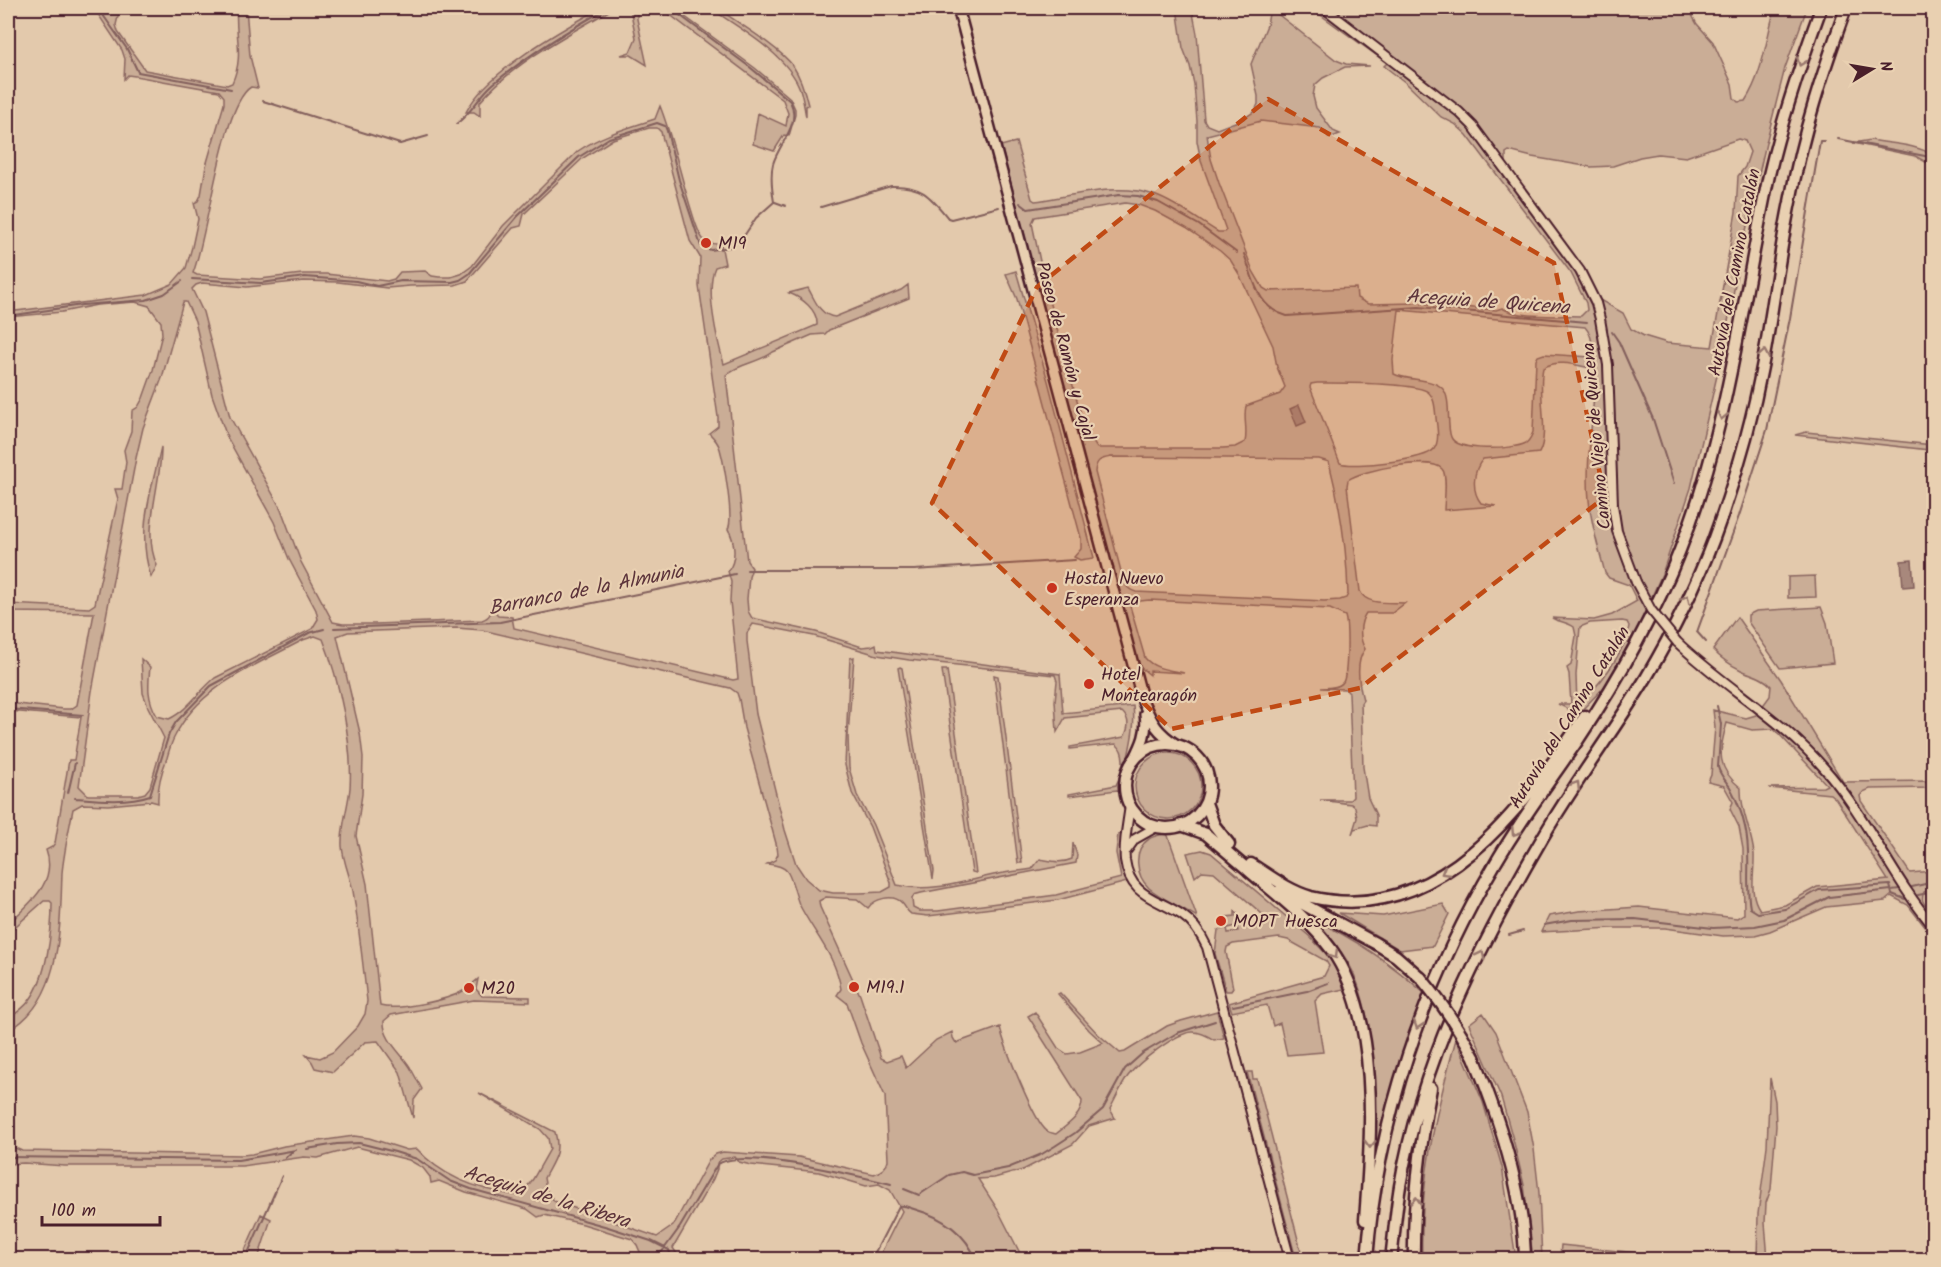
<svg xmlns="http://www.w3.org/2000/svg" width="1941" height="1267" viewBox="0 0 1941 1267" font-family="Kalam,sans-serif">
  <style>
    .green { fill: #caad96; stroke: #8a6660; stroke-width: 1.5; fill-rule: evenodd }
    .water { fill: #a8887b; stroke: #825e5b; stroke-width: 1.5 }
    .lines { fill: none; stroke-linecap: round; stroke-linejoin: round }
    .stream { stroke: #825e5b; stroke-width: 2 }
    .minor-casing { stroke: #4a1f2b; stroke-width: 12 }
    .major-casing { stroke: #4a1f2b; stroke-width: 14 }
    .highway-casing { stroke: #4a1f2b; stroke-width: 15 }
    .minor { stroke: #e9d0b1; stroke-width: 8 }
    .major { stroke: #e9d0b1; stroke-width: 9 }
    .highway { stroke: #e9d0b1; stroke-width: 10 }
    .minor-bridge-casing { stroke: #4a1f2b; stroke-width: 12; stroke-linecap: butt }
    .highway-bridge-casing { stroke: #4a1f2b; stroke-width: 15; stroke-linecap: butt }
    .minor-bridge { stroke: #e9d0b1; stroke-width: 8 }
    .highway-bridge { stroke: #e9d0b1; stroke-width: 10 }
    .oneway { stroke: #9a786e }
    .marked { fill: #c04a14; fill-opacity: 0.2; stroke: #c04a14; stroke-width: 4.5; stroke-dasharray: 12 8; stroke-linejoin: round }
    .poi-dot { fill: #c8321e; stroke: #e9d0b1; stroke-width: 2 }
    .labels { text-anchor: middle; stroke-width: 4.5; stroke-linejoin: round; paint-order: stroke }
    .poi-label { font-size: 18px; fill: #4a1f2b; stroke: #e9d0b1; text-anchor: start }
    .street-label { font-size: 18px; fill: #4a1f2b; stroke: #e9d0b1 }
    .water-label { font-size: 20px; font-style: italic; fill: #5d343b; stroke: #e9d0b1 }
  </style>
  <rect width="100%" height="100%" fill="#e3c9ac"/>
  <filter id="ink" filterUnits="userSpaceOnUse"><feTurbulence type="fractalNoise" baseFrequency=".0167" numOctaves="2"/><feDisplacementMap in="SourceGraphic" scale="12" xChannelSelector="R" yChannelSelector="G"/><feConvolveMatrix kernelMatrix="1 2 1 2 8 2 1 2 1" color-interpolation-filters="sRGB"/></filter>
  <g filter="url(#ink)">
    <path class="green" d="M94,8H120L116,25L118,32L145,70L227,85L232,83C245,55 234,35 237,8H246L250,56L258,88L251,87C222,104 208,236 193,273L197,275L260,279L302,274H326L387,281L394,279L400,272L425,271L432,276L439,277H451L461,274L472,266L503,226L578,151C601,135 628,128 655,119L660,106C673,139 680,174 691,209C694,218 697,231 703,239C708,244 714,244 721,244L725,264L715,267C705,289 717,340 724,364L817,325C818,310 802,298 789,293L808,288C815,300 820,316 835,317L901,290L908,285L909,298L829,330L825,334L812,335L773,352C759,363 739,363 726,375L747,561L752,568L749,577L747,599L748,611L752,618L816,632L862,647L872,646L876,644L877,650L1060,674L1063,713L1133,706C1137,736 1123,764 1123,794L1117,790L1069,796V794L1116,785C1122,773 1128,754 1116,744L1070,749V747L1124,737C1129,728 1130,719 1122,712L1065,718L1057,732L1055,701L1057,681L1055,675L909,660L877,655L814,636L753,624L747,633V641L756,714L785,830L796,864L806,879L819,890L833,893H860L882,892L891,887V883L870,827L852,793L845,765L850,658L854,657L848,735L849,768L857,795L873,825L897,885C934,894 969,879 1004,873C1014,871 1023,871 1032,869L1040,859C1052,861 1061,864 1072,859L1073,843L1077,855L1076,863L921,893L914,895L912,899L913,908L919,911H938L1056,895L1121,878L1116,853L1118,834H1122L1121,865L1127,882L1058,900L928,916L911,914C906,911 906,907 902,903C893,893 874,899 868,908L857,899L826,897L819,901L820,907L860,995L881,1058L887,1061L901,1056L906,1068L936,1040L952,1032L953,1038L956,1043L1000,1027C1004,1045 1034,1122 1047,1131C1050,1133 1053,1133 1056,1134C1067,1125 1082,1116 1082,1101L1028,1016L1035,1012L1058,1048L1067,1054L1080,1052L1103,1043L1089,1030L1058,994L1060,993L1098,1034L1120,1053L1125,1052L1167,1026L1181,1021L1217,1011L1224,1038L1214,1040C1208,1036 1200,1032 1193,1032C1176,1032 1138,1063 1128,1076C1121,1086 1116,1098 1110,1109L1115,1118L1089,1126L1073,1144L1023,1170L994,1178L978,1179L998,1210L1023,1259H878L902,1211L890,1190L879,1184L866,1186L819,1172L751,1165L739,1162L735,1157L722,1159L717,1163V1169L713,1179L673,1248L681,1260L643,1259L637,1245L632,1239L583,1224L544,1215L538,1217L527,1209L466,1192L439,1181L431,1183L430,1177L423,1168L409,1160L357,1147L318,1158L304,1157L242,1166H65L24,1163L8,1164V1145L22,1151L242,1155L252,1154L284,1146L354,1136L369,1138L407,1150L417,1149C443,1178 478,1190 516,1195L524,1191L533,1179L550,1149L548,1138L540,1129L479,1093L555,1132C561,1153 553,1160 544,1178L546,1189L554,1201L657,1237L673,1226L709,1160L716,1154L723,1152L799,1157L874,1174C882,1171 886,1168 888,1160L885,1096L861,1043L847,1003L837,995L841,989C836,956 813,932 799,904C795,894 793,882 788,873C784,866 775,865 767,864L775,860L778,854L777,847L744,728L739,699L737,693L730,688L482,630L456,628L348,632L337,636L360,733L363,757L362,794L356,836L367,884L380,1006C397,1011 448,1000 463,991C468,988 473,983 478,979L476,989L482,996L530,997V1002L474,1000L391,1015L384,1021C383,1039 401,1053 410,1067C414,1074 418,1082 422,1089L414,1100L413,1118L400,1072L378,1041L365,1042L333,1072L315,1068L312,1062L306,1055L320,1058L333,1052L358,1026L365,1014L367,1001C363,964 359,927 353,891C350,876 343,861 342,846C341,826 348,808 350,788C353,744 339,679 323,639L315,636L303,640C257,665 199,686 175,736C171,743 169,751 167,758C161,773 157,787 158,803L151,801L108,805L82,804L73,809C69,830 64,852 62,873C60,927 62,1001 8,1031V1019C15,1014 24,1008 29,1001C47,978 52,932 52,903L50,901H44L8,933V924C28,904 58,883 46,850L52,847L55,843L69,760H74L81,717L8,711V703L64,709H71L77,705L94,613L8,612V604L89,608L95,604L118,499L115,489H122L126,462L124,450L131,431L132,411L138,407L143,398L153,370L162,334L161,322L149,306L135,302L97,305L62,312L8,317V312L146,295L172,284L186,268L192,247L198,219L194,203L198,201L201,195L206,166L224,104V97L219,91L135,76L128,75L124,79L125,59L122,50ZM649,128H657L661,132L690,241L700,257L699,286L718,417V426L709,433C714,438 718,442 720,449C724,463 734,518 728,529C735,541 737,560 728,571L731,582L730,601L738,679L733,680L514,628L512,617L498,616L492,604C491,612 491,617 482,620L375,624H343L333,622L301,562L281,509L230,417L203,312L192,289L196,285L202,283L247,287L304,281L338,282L387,288L410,286L455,285L467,281L513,228L521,226L524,214L583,158L613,139ZM183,302H186L195,321L212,395L227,437L274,522L289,559L316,610L318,619L312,629L215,678C199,691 187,711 169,719L157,716C147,699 148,686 150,667L141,659L143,693L148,707L164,738L150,787L145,793L138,795H88L79,786L92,691L136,458L143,428L162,378Z
      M601,8H614C569,34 514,62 480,102V116L474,112H466C487,71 561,30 601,8Z
      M630,8H637V19L647,65L631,55H621L630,52L636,38Z
      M661,8H673L755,68L790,98L795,109V115L789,136L784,135L774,151L753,144L758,113L786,126L788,113L783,100Z
      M710,8H717C737,22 780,48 793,66C801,78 805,92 808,105L806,106V117C804,107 803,98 800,89C787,54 739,28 710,8Z
      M1177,8H1192L1197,34L1204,120L1207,125L1217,129L1243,119L1255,111L1258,104V96L1251,64L1267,25L1270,8L1336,60L1346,64L1370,66L1345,67L1323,78L1315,85L1313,96L1316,108L1333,131L1340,134L1329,138L1325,131L1320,128L1261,121L1207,135L1211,159L1219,183L1253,271L1263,288L1268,291L1356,288L1357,298L1368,304L1417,303L1496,310L1502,308C1521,319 1559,315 1581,316L1587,310L1586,303L1571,273L1467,135L1455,124L1441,117L1406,83L1384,66L1387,63L1311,8H1692L1693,17L1697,24L1713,42L1732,84L1734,98L1738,102L1745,101C1763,74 1766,39 1775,8H1807L1785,68L1766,143L1740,257L1722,354L1691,488L1662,574L1628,649L1612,679L1578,714L1558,704H1571L1569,674L1567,668L1571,665L1576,636L1574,627C1567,622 1559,622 1552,618L1594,620L1612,615L1637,601L1629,585L1609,578L1605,573C1599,549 1591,525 1589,500C1585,458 1595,413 1595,369C1579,366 1557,358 1543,368C1537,392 1550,434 1539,453L1483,459C1473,470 1471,491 1481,503L1496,506L1444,510C1444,502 1448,475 1442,469C1431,456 1361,470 1348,480L1347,486L1360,591C1366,606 1390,602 1405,603L1392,613H1366C1359,623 1359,639 1365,649C1355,662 1359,685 1363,700L1361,703L1363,767L1368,798L1376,815V826L1368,825L1354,829L1352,834L1357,818L1355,807L1351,804L1320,800H1350L1353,797L1349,693L1345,689L1321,688C1328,688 1339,688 1343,682C1348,674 1348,625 1345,616L1330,609L1149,600L1132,602L1130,606L1145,658C1154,669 1170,670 1184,673L1150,671V675L1139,666L1001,146L1016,142L1032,199L1035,201C1072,196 1119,182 1154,195C1176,203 1197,219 1218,232H1224L1226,230L1201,161L1197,141V121L1194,84L1190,66L1183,48ZM1738,139L1745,141L1750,152L1745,167L1738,176L1736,212L1712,347L1667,343L1644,336L1631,329L1623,313L1598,299L1588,280L1506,167V153L1509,151L1532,157L1591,167L1613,166L1640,157L1658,154L1686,157ZM1125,203L1139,205L1155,211L1186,228L1220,251L1231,261L1239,274L1273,346L1277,367L1285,387L1280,394L1246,406C1243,419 1248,429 1245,442L1235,447L1223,448H1097L1086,432L1046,290L1032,223L1035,217ZM1399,310L1585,327C1592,335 1594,347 1591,357L1544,354L1538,356L1536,360L1533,432C1531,437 1530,440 1526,443C1513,450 1456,452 1451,437C1446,425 1452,397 1442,388C1432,378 1407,381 1394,374L1393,360ZM1317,383C1337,383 1415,382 1428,392C1435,398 1435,409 1436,418C1437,427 1440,441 1434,449C1426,460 1353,468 1340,463L1310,387L1311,384ZM1111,457L1319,459L1329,462C1340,505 1347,550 1348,594L1346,598L1340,600L1324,601L1136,592C1126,589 1125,584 1122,575L1095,472C1096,460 1100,459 1111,457ZM1622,621L1627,622L1629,626C1625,653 1598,688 1577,705L1576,675L1580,627L1590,623Z
      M1871,140C1891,144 1916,144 1933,155V166L1915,156L1853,143Z
      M1016,271L1048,381L1094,558L1080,560L1074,557L1081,549V538L1017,299L1006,274Z
      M1806,432L1933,445V504L1929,450L1795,435Z
      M161,447C162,484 141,531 157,565L151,577C136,532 151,492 161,447Z
      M1815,576L1816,597L1788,598V577Z
      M1821,607L1827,623L1833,663L1780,668L1748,622V615L1756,611Z
      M1737,617L1781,680L1843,782L1933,781V788L1870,789L1863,792L1860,796L1861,801L1910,873L1933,871V890L1924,892C1919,904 1928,905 1932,915C1935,921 1933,930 1933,937L1908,905L1891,896L1885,901L1826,907L1770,931L1755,935L1723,936L1665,928H1613L1541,932L1549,916L1579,911L1639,907L1737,918L1744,914L1743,849L1739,827L1730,809L1733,802L1724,786L1708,782L1711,775L1715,727L1713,710L1746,718L1756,715L1770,696L1771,686C1764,677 1751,675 1741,670C1731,665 1721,659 1713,650ZM1727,723L1752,730L1773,729L1779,734L1827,785L1823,787L1769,788L1830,794L1836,799L1888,880L1817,887L1785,905L1760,910C1748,893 1755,874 1754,854C1752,832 1740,810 1741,788C1717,769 1718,752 1727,723Z
      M900,667L902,668L934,871L933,879L898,668Z
      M942,670H947L976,873L972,872Z
      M994,675L998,676L1022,863H1018Z
      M1135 786a33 33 0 1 1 66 0a33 33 0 1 1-66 0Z
      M1167,833L1197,917C1182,907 1163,900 1149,888C1136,876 1132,850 1149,839C1153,836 1161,835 1167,833Z
      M1202,850L1211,853L1309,936L1328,956L1337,970L1344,989L1322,994L1315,1001L1323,1052L1287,1055L1280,1023L1273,1026L1267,1005L1232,1012L1229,1003L1324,976L1329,966L1326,961L1288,940L1279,938L1233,944L1227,947L1226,952L1233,988L1231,991H1226L1215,954L1218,930L1227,928L1228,933L1238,931L1237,926L1228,928L1226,917L1235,916V911L1247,927L1254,929L1264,922L1262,914L1214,872L1202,871L1195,877L1187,853Z
      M1443,904L1449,914L1433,946L1400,950L1339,913L1383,916Z
      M1311,918C1353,938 1390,962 1424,993C1402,1050 1388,1109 1374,1169C1375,1109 1378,1017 1349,964C1339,947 1326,932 1311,918Z
      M1483,1013L1496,1032L1527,1112L1534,1149L1539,1193L1542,1259H1533L1524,1185L1514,1143L1501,1097L1469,1024Z
      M1456,1039L1483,1102L1502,1167L1516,1259H1422C1419,1183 1436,1111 1456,1039Z
      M1247,1072H1252L1253,1079H1257L1303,1259H1296Z
      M1770,1078L1775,1101L1776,1126L1771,1189L1766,1203L1765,1223L1768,1259H1757L1758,1214L1767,1146Z
      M261,1214L271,1219L258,1259H241Z
      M1561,1245L1695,1259L1596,1260L1560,1256Z
      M378,1251H396L397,1259H350Z"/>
    <path class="water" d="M1299,405L1306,422L1297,426L1290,409Z
      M1912,560L1914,586L1903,587L1901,561Z"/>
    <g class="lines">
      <path class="stream" d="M98,8L127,49L138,72L231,89
        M670,8L751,68L790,101C802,124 779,143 773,164C770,176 772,190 774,202
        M263,101L400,144L428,136
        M456,124C472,113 478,97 493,84C528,55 568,30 608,8
        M1838,139L1930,157L1934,159
        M775,202L786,206
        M1020,203L1028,209L1119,195L1138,196L1158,202L1199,225L1237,253
        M821,207L891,186C922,185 930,196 948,218L951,219L999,207
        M1244,254C1254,280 1257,308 1287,316L1419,307L1587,322
        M192,279L261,283L305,277L356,281L377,286L401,281L452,282L460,280L469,274L517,217L579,157L609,138L657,123L665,126L667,131L679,180L701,246L711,250L730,247L742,239L756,218L774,202
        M8,316L82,305L146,300L164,294L182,281
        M1612,332L1619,342L1653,419L1674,484
        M747,570H914L1075,560
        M334,628L500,622L735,574
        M1706,642L1697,632L1739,516L1767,430L1790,318L1820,141H1825
        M1717,706L1721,724L1718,767C1720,775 1725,780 1730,787C1737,800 1742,813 1745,827C1752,856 1745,881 1750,908L1758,913L1785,909L1819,890L1890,885L1892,894L1905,899
        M8,709L83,715
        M68,793L75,763
        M75,798C99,800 127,803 150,795L169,734L176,722L211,686L309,633L324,629
        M1912,887L1934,882
        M1918,895L1934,892
        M1544,925L1572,920L1635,919L1713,928L1755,926L1784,920L1829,897L1900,889
        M1509,935L1523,931
        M1233,1006L1307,991L1328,983
        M307,1149L337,1144L359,1143L395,1152L417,1159L450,1181L471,1189L608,1227L651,1241L669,1250L672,1260
        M8,1157L238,1160L296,1150
        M286,1157L293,1151
        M904,1189L919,1195L949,1175L962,1172L973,1175L1008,1168L1042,1154L1055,1146L1075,1133L1103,1109L1125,1069L1143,1053L1177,1033L1215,1021
        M245,1260L282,1176
        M656,1260L680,1227L717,1165C738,1146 861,1177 891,1184
        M871,1260L899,1206C905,1205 910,1208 917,1210C942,1217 967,1234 976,1260"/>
      <g class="minor-casing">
        <path id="minor" d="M1324,8L1459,112L1473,126L1580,271L1596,303L1600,319L1608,365L1613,505L1617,531L1636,582
          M1677,642C1724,687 1782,719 1824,768C1867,816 1892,878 1934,927
          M1130,805C1128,823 1123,842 1125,860C1130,897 1157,898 1182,915C1194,923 1201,934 1207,947L1290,1260
          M1127,850L1135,839L1158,826"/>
      </g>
      <g class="major-casing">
        <path id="major" d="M958,8L1143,702C1153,724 1157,732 1177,745
          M1134,760C1142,744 1148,732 1145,714"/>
      </g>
      <g class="highway-casing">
        <path id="highway" d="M1125 786a42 42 0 1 1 84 0a42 42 0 1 1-84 0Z
          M1206,803L1214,825L1229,844
          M1181,825L1206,834L1253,874
          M1251,864C1270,876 1289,891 1311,897C1439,927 1522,808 1585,716
          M1248,870C1277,895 1308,918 1331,949C1381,1020 1371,1138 1365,1220
          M1279,891L1375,943L1396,956L1421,978
          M1474,1057C1499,1118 1524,1193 1525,1260
          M1367,1260C1377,1120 1424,984 1495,864C1520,821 1550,781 1578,740C1618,680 1654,617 1680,550C1728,430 1742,301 1769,175C1782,118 1801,63 1821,8
          M1391,1260C1394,1235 1396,1210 1400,1186C1421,1061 1480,945 1543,837C1575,782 1613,732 1646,678C1672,634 1696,586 1714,538C1735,481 1752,422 1763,362C1773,309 1779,255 1790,202C1802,135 1823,71 1846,8
          M1414,1260C1413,1202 1420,1145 1431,1088"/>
      </g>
      <use href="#minor" class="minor"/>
      <use href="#major" class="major"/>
      <use href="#highway" class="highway"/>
      <g class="minor-bridge-casing">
        <path id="minor-bridge" d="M1636,582L1651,610L1677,642"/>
      </g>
      <g class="highway-bridge-casing">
        <path id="highway-bridge" d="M1421,978C1442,1003 1459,1028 1474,1057"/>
      </g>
      <use href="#minor-bridge" class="minor-bridge"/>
      <use href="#highway-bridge" class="highway-bridge"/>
    </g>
    <defs><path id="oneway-chevron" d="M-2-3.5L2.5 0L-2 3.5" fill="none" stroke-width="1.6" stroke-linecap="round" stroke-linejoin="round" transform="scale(1.5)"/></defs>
    <g class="oneway">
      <use href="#oneway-chevron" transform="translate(1801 62) rotate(110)"/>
      <use href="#oneway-chevron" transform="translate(1764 354) rotate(-80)"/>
      <use href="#oneway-chevron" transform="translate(1722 416) rotate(103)"/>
      <use href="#oneway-chevron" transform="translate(1686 599) rotate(-64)"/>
      <use href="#oneway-chevron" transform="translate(1576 785) rotate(-58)"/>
      <use href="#oneway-chevron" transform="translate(1515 832) rotate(123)"/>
      <use href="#oneway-chevron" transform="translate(1445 872) rotate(149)"/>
      <use href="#oneway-chevron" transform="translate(1334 955) rotate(57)"/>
      <use href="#oneway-chevron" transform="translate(1481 955) rotate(-63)"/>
      <use href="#oneway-chevron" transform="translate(1418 1025) rotate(109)"/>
      <use href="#oneway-chevron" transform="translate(1370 1144) rotate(92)"/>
      <use href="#oneway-chevron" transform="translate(1416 1201) rotate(-87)"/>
    </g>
  </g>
  <path class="marked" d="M1268,99L1554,263L1605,497L1360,688L1171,729L932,503L1037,287Z"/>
  <g class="poi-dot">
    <circle cx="706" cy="243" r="6"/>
    <circle cx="1052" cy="588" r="6"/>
    <circle cx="1089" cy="684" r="6"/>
    <circle cx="1221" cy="921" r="6"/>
    <circle cx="854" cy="987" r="6"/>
    <circle cx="469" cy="988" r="6"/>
  </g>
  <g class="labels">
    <g class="poi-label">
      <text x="718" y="249">M19</text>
      <text x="1064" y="584">Hostal Nuevo<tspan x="1064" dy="21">Esperanza</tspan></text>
      <text x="1101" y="680">Hotel<tspan x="1101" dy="21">Montearagón</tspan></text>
      <text x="1233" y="927">MOPT Huesca</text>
      <text x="866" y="993">M19.1</text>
      <text x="481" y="994">M20</text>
    </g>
    <g class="street-label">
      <text transform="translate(1734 272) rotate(-79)" y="6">Autovía del Camino Catalán</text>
      <text transform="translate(1066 351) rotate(75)" y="6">Paseo de Ramón y Cajal</text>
      <text transform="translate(1596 436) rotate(-95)" y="6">Camino Viejo de Quicena</text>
      <text transform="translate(1569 717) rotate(-58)" y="6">Autovía del Camino Catalán</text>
    </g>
    <g class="water-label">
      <text transform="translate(1488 301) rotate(4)" y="7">Acequia de Quicena</text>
      <text transform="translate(586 589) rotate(-11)" y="7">Barranco de la Almunia</text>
      <text transform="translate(547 1196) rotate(17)" y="7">Acequia de la Ribera</text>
    </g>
  </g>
  <rect width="1941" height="1267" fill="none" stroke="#e9d0b1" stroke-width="30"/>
  <rect x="15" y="15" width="1911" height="1237" fill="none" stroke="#4a1f2b" stroke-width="2" filter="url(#ink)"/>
  <g transform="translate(1872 69) rotate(79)" stroke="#e9d0b1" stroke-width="4.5" paint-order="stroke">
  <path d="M0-4.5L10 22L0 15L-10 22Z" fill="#4a1f2b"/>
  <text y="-9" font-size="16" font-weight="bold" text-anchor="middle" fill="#4a1f2b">N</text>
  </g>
  <path d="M42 1216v9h118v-9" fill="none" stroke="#4a1f2b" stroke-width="3"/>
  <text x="51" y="1216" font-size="18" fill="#4a1f2b" stroke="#e9d0b1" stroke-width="4.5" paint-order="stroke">100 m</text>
</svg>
